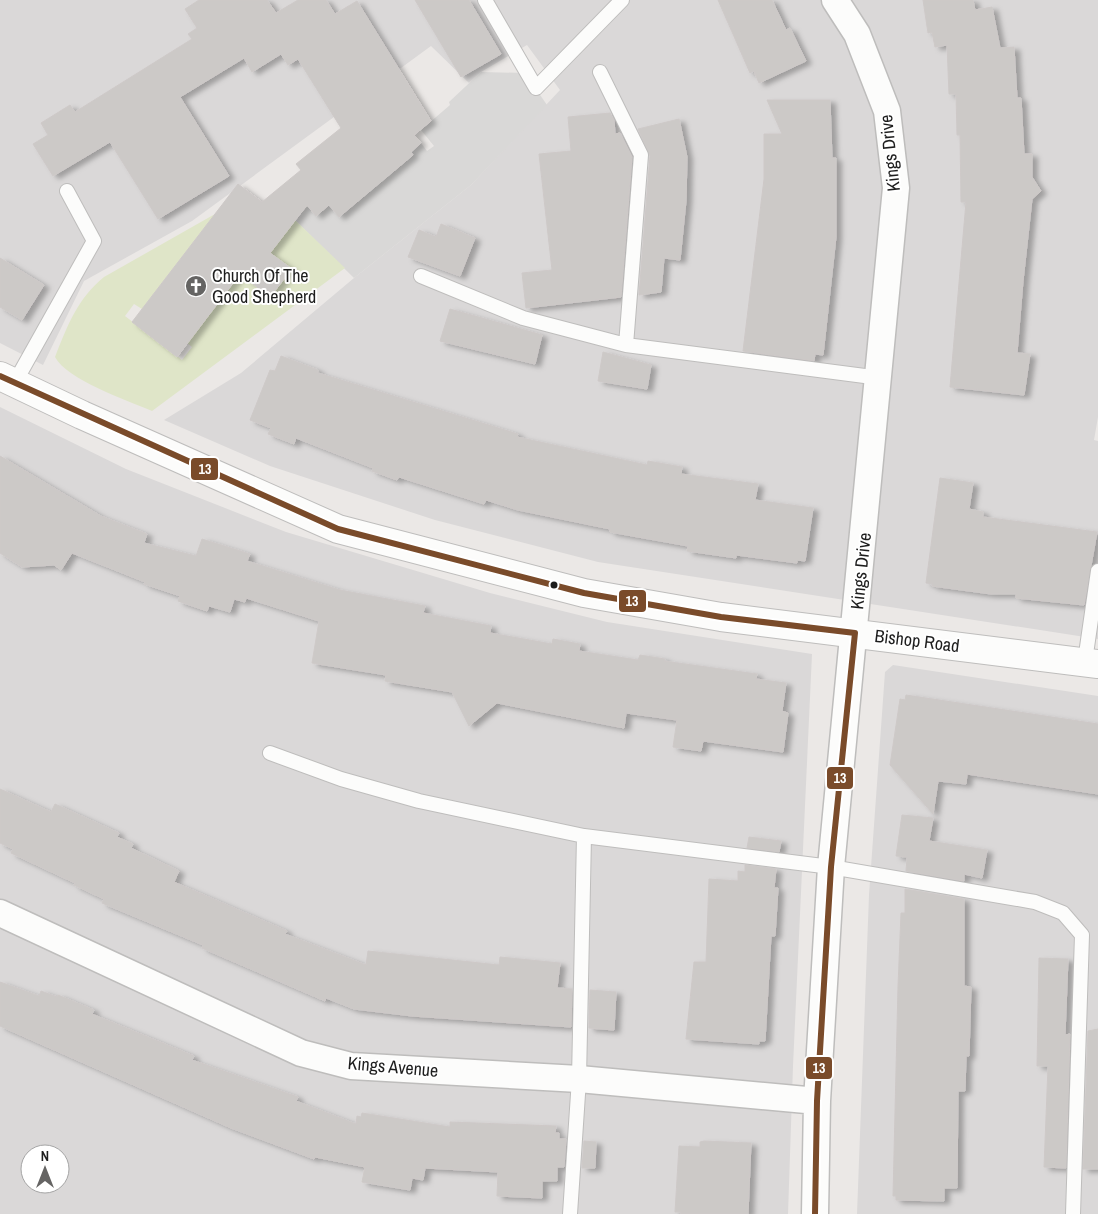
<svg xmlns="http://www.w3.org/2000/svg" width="1098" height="1214" viewBox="0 0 1098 1214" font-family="'Archivo Narrow',sans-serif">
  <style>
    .residential { fill: #dad8d8; fill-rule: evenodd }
    .religious { fill: #d9d8d7 }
    .grass { fill: #dfe5c8 }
    .building { fill: #ccc9c7; stroke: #cec9c8; filter: url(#shadow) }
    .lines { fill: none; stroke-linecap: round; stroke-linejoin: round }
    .service-casing { stroke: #bebdbc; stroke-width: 16 }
    .minor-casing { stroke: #bebdbc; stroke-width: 29 }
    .tertiary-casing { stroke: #bebdbc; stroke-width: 30 }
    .service { stroke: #fcfcfb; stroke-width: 14 }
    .minor { stroke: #fcfcfb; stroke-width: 26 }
    .tertiary { stroke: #fcfcfb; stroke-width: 28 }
    .bus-1-casing { stroke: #fff; stroke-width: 10 }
    .bus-1 { stroke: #7a4b2a; stroke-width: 6 }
    .bus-dot { fill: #1d1d1d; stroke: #fff; stroke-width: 2 }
    .labels { text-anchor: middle; stroke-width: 4; stroke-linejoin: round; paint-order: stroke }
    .street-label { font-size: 18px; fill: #1d1d1d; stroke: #fff }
    .poi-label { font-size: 18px; fill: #1d1d1d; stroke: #fff; text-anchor: start }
    .line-badge { stroke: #fff; stroke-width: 2 }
    .badge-label { font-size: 14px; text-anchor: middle; font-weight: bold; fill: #fff }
  </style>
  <defs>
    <filter id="shadow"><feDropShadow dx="5.5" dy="3" stdDeviation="2.5" flood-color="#0004"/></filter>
  </defs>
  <rect width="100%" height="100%" fill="#ebe8e6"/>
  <path class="residential" d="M0,0H1098V417L1094,440L1098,441V639L598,562L435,520L270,466L164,420L241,373L354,278L471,185L560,90L527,45L481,72L469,83L431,46L192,221L84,281L43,365L0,343Z
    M0,407L126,469L286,532L490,593L607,622L812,654L793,1066L788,1214H0ZM30,1154H60V1184H30Z
    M893,665L1098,696V1214H857L869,895L885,672Z"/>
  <path class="religious" d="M481,72L525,73L547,105L471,185L354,278L295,220L308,206L316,216L329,205L340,216L413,155L411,152L421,143L427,151L434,146L421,130L450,105L449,102Z"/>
  <path class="grass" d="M215,214L142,309L134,304L125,316L182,360L192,347L187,343L240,274L270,297L291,269L270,253L295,220L345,268L152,411C127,400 67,380 55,357C67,326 78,298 104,277Z"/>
  <path class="building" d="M199,0H267L276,13L298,0H326L335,14L357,1L431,121L414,135L421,143L411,152L413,155L339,217L329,205L316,216L307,205L270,253L292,269L270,297L240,274L177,357L132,322L238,184L262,202L301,170L296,164L341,128L298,59L288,65L281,54L252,72L244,58L180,97L229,176L158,219L110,142L53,176L33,144L48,135L41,123L70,105L75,112L192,39L188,34L197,28L185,9Z
    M415,0H469L501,54L461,77Z
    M718,0H772L786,30L790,28L806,61L759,83L754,71L750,73Z
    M923,0H973L975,10L992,7L1000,48L1014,47L1017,98H1021L1024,154H1032V177L1041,191L1032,199L1023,281L1017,353L1030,354L1024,395L950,387L966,202H961L960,135H957L956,94H949L947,45L935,47L932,32L928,33Z
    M767,100H830L832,158H836V237L823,355L815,354L814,361L743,351L764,179V134H782Z
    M610,113L614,120L615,134L620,133L632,157L621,297L526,308L522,273L552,270L539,154L571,151L568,117Z
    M679,119L687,157L686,201L680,260L664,258L661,292L639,295L650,156L638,129Z
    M441,224L475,238L460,276L408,257L419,230L436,237Z
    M0,258L44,285L22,320L0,307Z
    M450,309L542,335L535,364L440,341Z
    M603,352L651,365L647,389L598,381Z
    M281,356L318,370V373L518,434L517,437L647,465L648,461L682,467L681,474L758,484L755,500L813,508L805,561L797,560V563L736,555V558L687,551L688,546L610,532V529L518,510L486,500L484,504L399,477L397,480L372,471L373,468L296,438L294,444L268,434L271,428L250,420L270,370L275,371Z
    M0,456L101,516L147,534L144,543L196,556L202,539L250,554L247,561L340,590L425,606L423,613L491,626L490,633L552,644L553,639L580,644L579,651L638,660L640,655L665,659L664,661L757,674L756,679L786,683L782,711L788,713L783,752L703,741L701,751L673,747L677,720L626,713L624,728L497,703L469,726L452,692L385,681L386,675L312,663L319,621L246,598L245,602L234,599L230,612L209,606L207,611L178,601L180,596L144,584L145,582L72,553L61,570L54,565L22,567L0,553Z
    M940,478L973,483L969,509L983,512V517L1097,532L1084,605L1016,598V594H991L932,586L933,584L926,583Z
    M906,695L1098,724V794L967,774L966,784L938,781L933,814L890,765L900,699L905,700Z
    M0,789L51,812L55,804L119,833L117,837L133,844L131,848L179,871L174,882L287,931L285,934L366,965L368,951L499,965L500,957L560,963L557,988L572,989L571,1027L412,1016L354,1009L326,998L325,1001L202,948L203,945L102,903L104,899L74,885L75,883L11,853L13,849L0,843Z
    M902,815L933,818L929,841L987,850L982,878L964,874V881L906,871L907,857L896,856Z
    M749,837L781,841L779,852L747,848Z
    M745,865L776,869L774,888H778L775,936H771L765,1041H759V1044L686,1039L694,962H706L709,879L738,881V871L745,872Z
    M905,889L964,899V986L971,987L969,1056H966L965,1091H958L957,1188H944V1201L896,1200V1196H893L898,986L901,913H905Z
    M1039,958L1068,959L1065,1035L1070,1034L1066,1168L1044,1167L1048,1066H1037Z
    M0,982L39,996L41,991L57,997L58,995L94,1010L92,1014L194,1056L192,1060L298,1097L296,1101L356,1124L357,1116L361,1117L362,1113L450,1127V1122L556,1126L555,1133H559V1139H566L564,1167H557V1181H542V1198L497,1196L498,1172L425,1168L423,1180L412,1178L410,1190L362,1182L365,1167L315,1157L314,1159L231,1128L0,1026Z
    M590,990L616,992L614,1030L589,1028Z
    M1098,1029V1169H1083L1088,1031Z
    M584,1141L596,1142L595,1168H582Z
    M704,1141L751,1143L748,1214H681V1212H675L679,1146L700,1147V1142Z"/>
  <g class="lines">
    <g class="service-casing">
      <path id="service" d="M485,0L536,88L622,0
        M600,72L641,155L626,345
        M421,276L523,318L626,345L880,378
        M14,384L94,241L67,191
        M1085,661L1098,571
        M270,753L341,779L419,801L584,836L831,867L1035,902L1063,913L1082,935L1073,1214
        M570,1214L579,1079L584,836"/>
    </g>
    <g class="minor-casing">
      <path id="minor" d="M0,913L301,1053L351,1066L579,1079L817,1101
        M815,1214L817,1101L831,867L896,188L887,111L857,34L835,0"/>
    </g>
    <g class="tertiary-casing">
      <path id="tertiary" d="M0,376L82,415L338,529L584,593L721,617L1098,664"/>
    </g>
    <use href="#service" class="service"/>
    <use href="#minor" class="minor"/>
    <use href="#tertiary" class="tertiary"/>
    <g class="bus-1-casing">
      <path id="bus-1" d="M0,376L338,529L584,593L721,617L855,633
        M815,1214L817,1101L831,867L855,633"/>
    </g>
    <use href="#bus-1" class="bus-1"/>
  </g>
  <defs>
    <g id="church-disc" transform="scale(1.125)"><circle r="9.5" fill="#656463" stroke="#fff"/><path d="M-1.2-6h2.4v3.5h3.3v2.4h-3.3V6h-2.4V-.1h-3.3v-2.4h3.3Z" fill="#fff"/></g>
  </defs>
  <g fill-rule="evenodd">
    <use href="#church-disc" x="196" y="286"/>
  </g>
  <circle class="bus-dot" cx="554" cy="585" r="4.5"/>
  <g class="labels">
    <g class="street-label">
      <text transform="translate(890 153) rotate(-96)" y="6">Kings Drive</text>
      <text transform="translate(861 571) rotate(-84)" y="6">Kings Drive</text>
      <text transform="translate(917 641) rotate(7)" y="6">Bishop Road</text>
      <text transform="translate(393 1067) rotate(5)" y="6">Kings Avenue</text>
    </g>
    <g class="poi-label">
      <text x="212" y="282">Church Of The<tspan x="212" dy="21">Good Shepherd</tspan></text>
    </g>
  </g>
  <g class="line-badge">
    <rect x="190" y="457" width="29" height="24" rx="5" fill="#7a4b2a"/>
    <rect x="618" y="589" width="29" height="24" rx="5" fill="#7a4b2a"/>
    <rect x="826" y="766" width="28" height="24" rx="5" fill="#7a4b2a"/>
    <rect x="805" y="1056" width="28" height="24" rx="5" fill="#7a4b2a"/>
  </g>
  <g class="badge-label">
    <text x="205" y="474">13</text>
    <text x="632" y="606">13</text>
    <text x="840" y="783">13</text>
    <text x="819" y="1073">13</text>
  </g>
  <g transform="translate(45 1169)"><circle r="24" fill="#ffffff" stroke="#a5a5a5"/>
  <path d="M0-4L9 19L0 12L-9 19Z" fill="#656463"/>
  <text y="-8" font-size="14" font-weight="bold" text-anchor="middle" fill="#1d1d1d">N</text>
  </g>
</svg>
